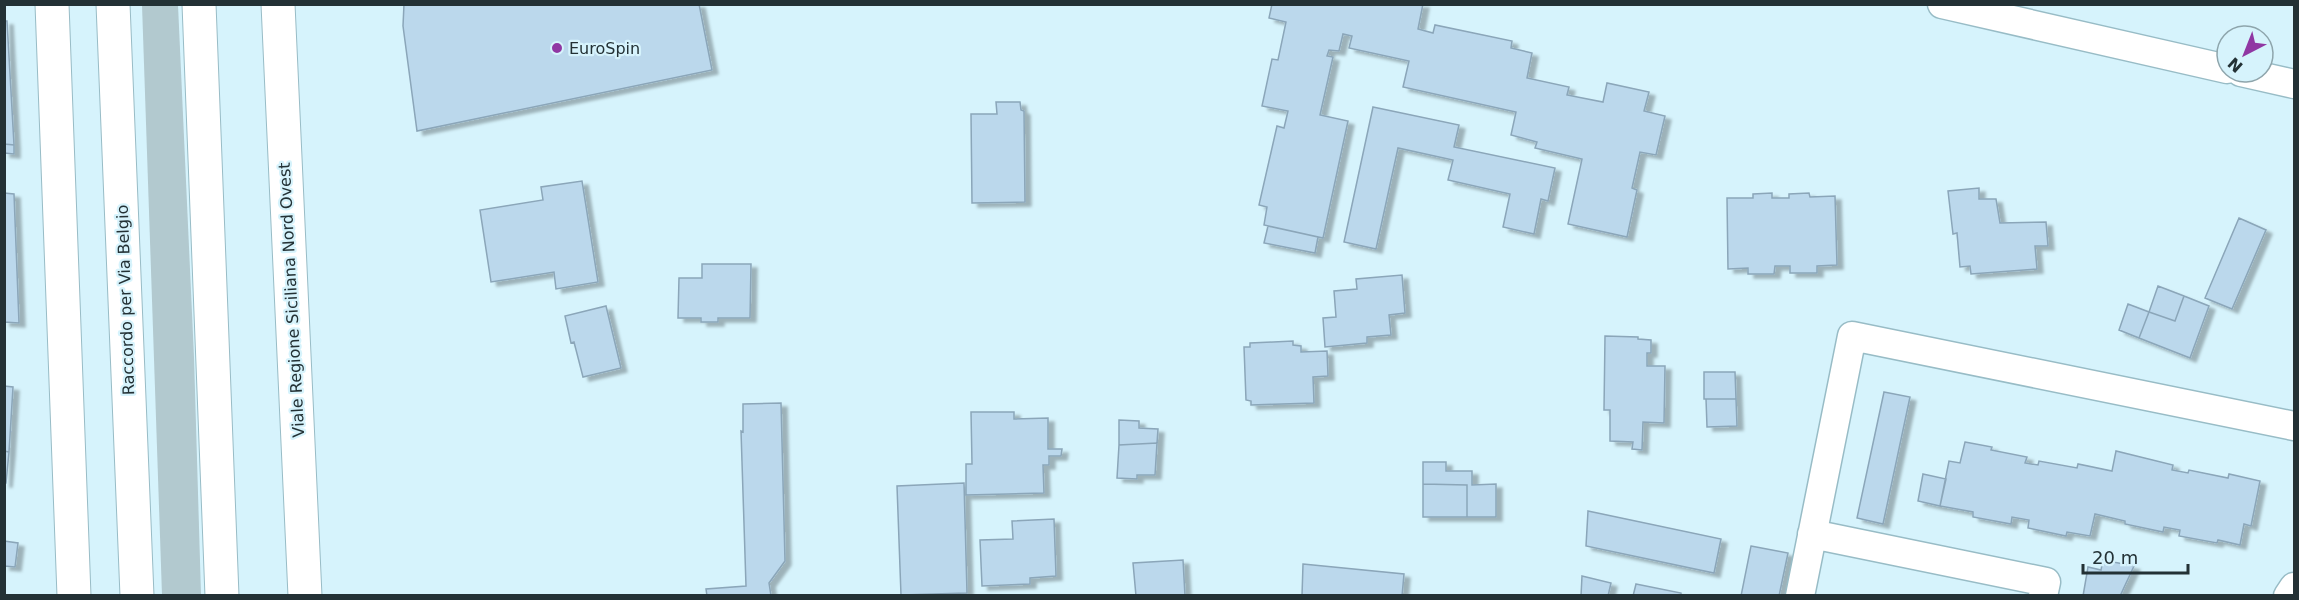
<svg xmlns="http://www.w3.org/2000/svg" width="2299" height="600" viewBox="0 0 2299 600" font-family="'DejaVu Sans',sans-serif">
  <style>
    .green { fill: #b2c9cf }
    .building { fill: #bbd8ec; stroke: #8ba6b9; stroke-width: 1.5; filter: url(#shadow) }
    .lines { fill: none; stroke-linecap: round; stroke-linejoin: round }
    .minor-casing { stroke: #98bcc6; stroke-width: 31 }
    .tertiary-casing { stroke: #98bcc6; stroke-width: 35 }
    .motorway-casing { stroke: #98bcc6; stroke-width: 35 }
    .minor { stroke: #fff; stroke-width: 28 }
    .tertiary { stroke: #fff; stroke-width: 33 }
    .motorway { stroke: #fff; stroke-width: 33 }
    .poi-dot { fill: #9037a3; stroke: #d6f3fc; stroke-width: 2 }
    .labels { text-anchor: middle; stroke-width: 4.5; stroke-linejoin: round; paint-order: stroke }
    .poi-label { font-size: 16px; fill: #233135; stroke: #d6f3fc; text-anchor: start }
    .street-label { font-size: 16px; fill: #233135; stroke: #d6f3fc }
  </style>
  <defs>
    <filter id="shadow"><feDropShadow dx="6" dy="4" stdDeviation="1.5" flood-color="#0004"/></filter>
  </defs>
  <rect width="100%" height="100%" fill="#d6f3fc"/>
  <path class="green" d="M142,5H178L194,357L201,595H162Z"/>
  <path class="building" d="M404,4H699L712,70L417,131L403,26Z
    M1272,4H1423L1418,29L1433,33L1435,25L1512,41L1511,48L1532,53L1527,78L1569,87L1567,95L1603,102L1607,83L1649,92L1644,111L1665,116L1656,155L1640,152L1632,188L1637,190L1627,237L1568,224L1582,159L1535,148L1537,142L1511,135L1516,112L1403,87L1409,61L1349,48L1352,36L1343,34L1339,51L1329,50L1327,56L1333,57L1320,115L1348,121L1323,238L1264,225L1267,207L1259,205L1277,126L1284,128L1288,111L1262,106L1272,59L1278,60L1286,22L1269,18Z
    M4,21H7L14,145L4,144Z
    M996,102H1020L1021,110L1024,111L1025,202L972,203L971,114H997Z
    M1373,107L1459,125L1454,147L1555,168L1548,201L1541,199L1534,234L1503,227L1510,194L1448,180L1453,160L1398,148L1376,249L1344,242Z
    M4,144L14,145V154L4,153Z
    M582,181L598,282L556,289L554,272L491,282L480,210L543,200L541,187Z
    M1979,188V199H1996L2000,223L2046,222L2048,246H2035L2037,269L1971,274L1970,266L1960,267L1957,233L1953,234L1948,191Z
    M4,193L14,194L19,323L4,322Z
    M1772,193V198H1789V194L1809,193L1810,197L1835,196L1837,265L1817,266V273H1790V266H1775L1774,274H1748V268L1728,269L1727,198H1753V194Z
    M2239,218L2266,230L2232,309L2205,298Z
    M1268,226L1318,237L1315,253L1264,243Z
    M702,264H751L750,318H718V322H701V318H678L679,278H702Z
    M1402,275L1405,313L1389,315L1391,335L1367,337V343L1325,347L1323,318L1336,317L1334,291L1357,289L1356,279Z
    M2158,286L2184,296L2175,321L2149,312Z
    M2184,296L2209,306L2190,358L2139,338L2149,312L2175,321Z
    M2128,304L2149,312L2139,338L2119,330Z
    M606,306L621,368L583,377L574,342L571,343L565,316Z
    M1605,336L1638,337V339L1651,340V353H1647V366H1665L1664,423L1643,422L1642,450L1632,449L1633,442L1610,441V410H1604Z
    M1293,341V345L1301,346V352L1327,351L1328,376L1313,377L1314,403L1251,405V401L1246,400L1244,347H1250V343Z
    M1704,372H1735L1736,399H1704Z
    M4,386L13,387L9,452L4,451Z
    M1884,392L1910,397L1883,524L1857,518Z
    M1706,399H1736L1737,426L1707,427Z
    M781,403L785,561L769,583L771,596H707L706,589L746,586L741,431L743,432V404Z
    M971,412H1014V419L1048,418V449H1062L1061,456H1049V465H1043L1044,493L966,495V464H972Z
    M1119,420L1139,421V428L1158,429L1157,443L1119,445Z
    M1965,442L1992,447L1991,450L2027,457L2025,463L2038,465L2039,461L2077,468L2078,464L2112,471L2116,451L2173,465L2172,470L2188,473L2189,470L2228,478L2229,474L2260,481L2251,526L2244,524L2240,545L2218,540L2217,543L2179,536L2180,530L2164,527L2163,532L2125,524V521L2095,514L2090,536L2067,532L2066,536L2028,528L2029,520L2012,517L2011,524L1973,517V512L1940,506L1949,461L1960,463Z
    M1157,443L1155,475H1137V479L1117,478L1119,445Z
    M4,451L9,452L6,483H4Z
    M1423,462H1446V471H1472V485L1496,484V517H1467V485L1423,484Z
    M1923,474L1946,479L1940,506L1918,501Z
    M964,483L967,593L901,595L897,486Z
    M1423,484L1467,485V517H1423Z
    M1588,511L1721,539L1714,573L1586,546Z
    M1054,519L1056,576L1030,578V584L982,586L980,540L1013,539L1012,521Z
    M4,541L18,543L15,567L4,566Z
    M1751,546L1788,553L1779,596H1741Z
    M1183,560L1185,596H1136L1133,563Z
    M2103,560L2134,566L2120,596H2083L2088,567L2101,570Z
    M1303,564L1404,574L1402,596H1302Z
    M1582,576L1611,583L1608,596H1581Z
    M1636,584L1681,593V596H1633Z"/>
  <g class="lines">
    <g class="minor-casing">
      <path id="minor" d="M1942,4L2227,69
        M2241,72L2294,84
        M1812,534L2046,582L2043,596
        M1800,596L1852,336L2294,426
        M2288,596L2294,587"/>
    </g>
    <g class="tertiary-casing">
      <path id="tertiary" d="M52,4L74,596
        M278,4L305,596"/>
    </g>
    <g class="motorway-casing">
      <path id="motorway" d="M113,4L137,596
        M199,4L222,596"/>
    </g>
    <use href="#minor" class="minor"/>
    <use href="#tertiary" class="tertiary"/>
    <use href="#motorway" class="motorway"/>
  </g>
  <circle class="poi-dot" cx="557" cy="48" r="6"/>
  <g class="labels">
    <g class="poi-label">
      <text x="569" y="54">EuroSpin</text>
    </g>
    <g class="street-label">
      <text transform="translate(125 300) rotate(-92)" y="6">Raccordo per Via Belgio</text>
      <text transform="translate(291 300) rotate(-93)" y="6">Viale Regione Siciliana Nord Ovest</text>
    </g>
  </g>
  <rect width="2299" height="600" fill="none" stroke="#233135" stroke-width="12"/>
  <g transform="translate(2245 54) rotate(222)"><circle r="28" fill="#d6f3fc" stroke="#8ea5ac" stroke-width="1.5"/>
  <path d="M0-4.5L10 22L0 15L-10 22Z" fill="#9037a3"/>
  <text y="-9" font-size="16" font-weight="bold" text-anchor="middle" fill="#233135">N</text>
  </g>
  <path d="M2083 564v9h105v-9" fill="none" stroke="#233135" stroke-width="3"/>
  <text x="2092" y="564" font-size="18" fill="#233135" stroke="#d6f3fc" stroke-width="4.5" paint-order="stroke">20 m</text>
</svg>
